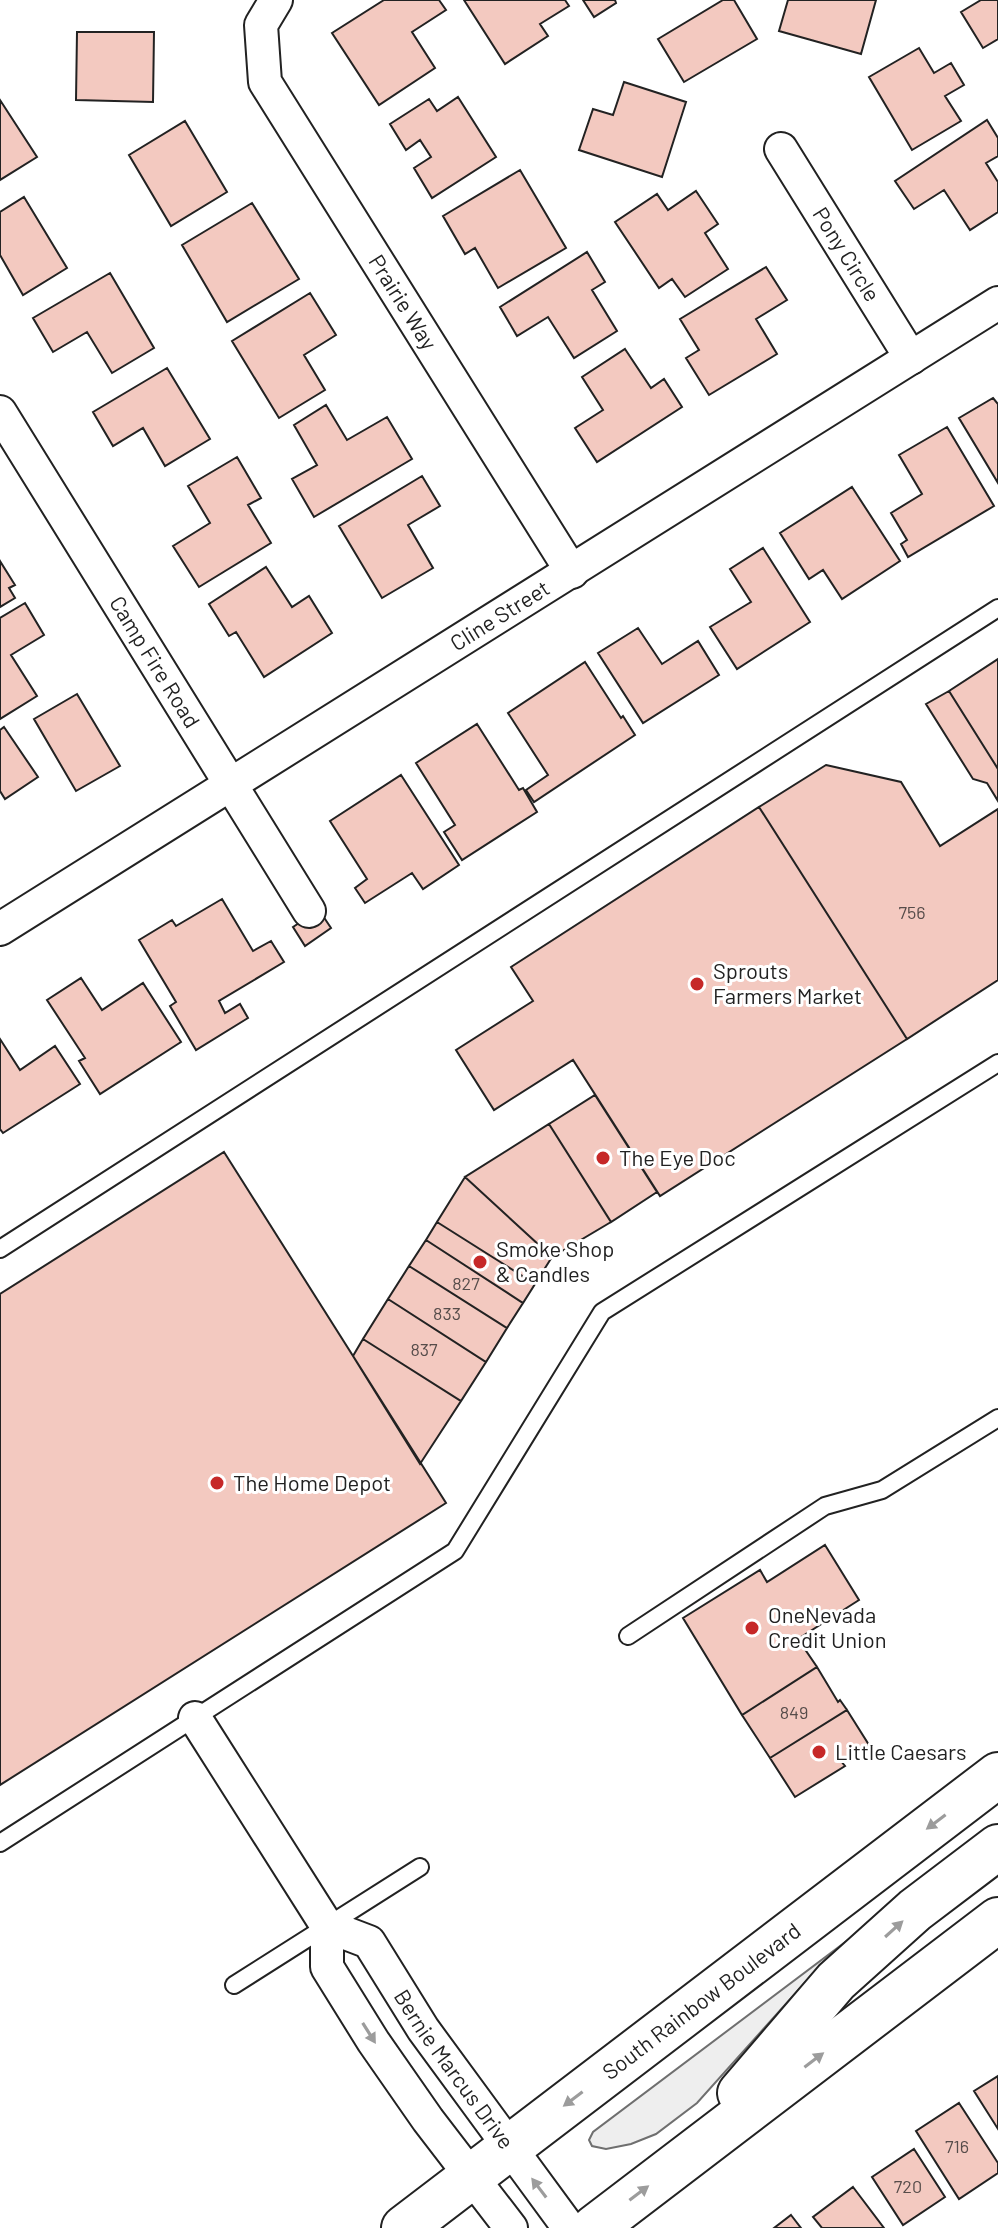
<svg xmlns="http://www.w3.org/2000/svg" width="998" height="2228" viewBox="0 0 998 2228" font-family="Barlow,sans-serif">
  <style>
    .green { fill: #eee; stroke: #6f6f6f; stroke-width: 2 }
    .building { fill: #f3c9c0; stroke: #222; stroke-width: 2 }
    .lines { fill: none; stroke-linecap: round; stroke-linejoin: round }
    .service-casing { stroke: #222; stroke-width: 20 }
    .minor-casing { stroke: #222; stroke-width: 36 }
    .primary-casing { stroke: #222; stroke-width: 48 }
    .service { stroke: #fff; stroke-width: 16 }
    .minor { stroke: #fff; stroke-width: 32 }
    .primary { stroke: #fff; stroke-width: 44 }
    .oneway { fill: #9c9c9c }
    .poi-dot { fill: #c62828; stroke: #fff; stroke-width: 3 }
    .labels { text-anchor: middle; stroke-width: 6; stroke-linejoin: round; paint-order: stroke }
    .number-label { font-size: 18px; fill: #564c4a }
    .street-label { font-size: 22px; fill: #222; stroke: #fff }
    .poi-label { font-size: 22px; fill: #222; stroke: #fff; text-anchor: start }
  </style>
  <rect width="100%" height="100%" fill="#fff"/>
  <path class="green" d="M998,1827L839,1951L810,1977L697,2103L656,2134L631,2144L606,2149L592,2146L589,2140L593,2132Z"/>
  <path class="building" d="M384,0H439L446,10L412,32L435,68L379,105L332,33Z
    M464,0H565L569,6L540,24L548,36L505,64Z
    M583,0H615L616,3L594,17Z
    M723,0H734L757,39L684,82L658,39Z
    M788,0H876L861,54L779,31Z
    M981,0H998V39L983,48L961,12Z
    M77,32H154L153,102L76,100Z
    M919,48L934,73L951,63L964,85L945,96L961,121L912,150L869,77Z
    M624,82L686,102L662,177L579,150L593,109L613,115Z
    M458,97L496,157L432,198L414,168L431,157L420,140L406,150L390,124L429,99L437,111Z
    M0,100L37,157L0,180Z
    M987,120L998,138V156L986,163L998,182V212L970,230L944,190L914,209L895,181Z
    M185,121L227,192L171,226L129,155Z
    M520,170L566,248L498,288L475,248L465,254L443,216Z
    M696,191L718,224L705,233L728,269L685,297L672,279L659,288L615,222L657,194L668,210Z
    M24,197L67,268L23,295L0,255V212Z
    M252,203L299,279L227,322L182,245Z
    M587,252L605,282L592,290L617,331L574,358L548,317L517,336L500,307Z
    M766,267L787,300L756,319L777,354L709,395L686,358L699,350L680,319Z
    M110,273L154,348L112,373L87,332L53,352L33,318Z
    M310,293L336,335L304,355L325,390L279,418L232,341Z
    M625,349L651,388L664,379L682,407L597,462L575,428L603,410L582,377Z
    M167,368L210,439L165,466L143,428L113,446L93,412Z
    M993,398L998,404V483L959,418Z
    M326,405L347,440L387,417L412,459L314,517L292,479L317,465L294,425Z
    M947,427L994,506L908,557L901,544L907,540L891,513L922,494L899,455Z
    M237,457L261,498L248,505L271,543L199,587L173,546L210,523L188,486Z
    M422,476L440,506L408,525L433,568L382,598L339,526Z
    M852,487L900,561L842,599L823,570L809,579L780,533Z
    M763,548L810,622L737,669L710,627L751,602L730,569Z
    M0,561L15,585L9,588L15,598L0,607Z
    M266,567L292,607L309,596L332,633L264,677L236,632L229,636L209,604Z
    M25,603L44,635L11,655L37,696L0,719V618Z
    M638,628L662,664L698,641L719,675L643,723L598,653Z
    M998,659V769L949,691Z
    M585,662L621,718L623,716L635,735L534,802L526,790L548,775L508,713Z
    M949,691L998,769V801L987,783L973,779L926,704Z
    M77,694L120,766L76,791L34,719Z
    M477,724L519,790L523,788L537,812L462,860L444,832L455,825L416,763Z
    M4,727L38,777L5,799L0,791V730Z
    M826,765L901,782L940,846L998,809V980L907,1039L759,807Z
    M401,775L459,865L423,889L412,873L365,903L355,888L367,879L330,821Z
    M759,807L907,1039L660,1196L573,1060L494,1110L456,1050L533,1001L511,967Z
    M222,899L253,951L271,941L284,962L219,1001L225,1013L240,1004L248,1018L196,1050L170,1006L176,1002L139,940L172,920L176,926Z
    M319,910L331,928L305,946L293,927Z
    M81,978L102,1010L143,983L181,1042L100,1094L79,1061L85,1058L47,1000Z
    M0,1039L20,1070L55,1046L80,1084L3,1133L0,1129Z
    M595,1095L657,1192L611,1222L549,1124Z
    M549,1124L611,1222L552,1257L465,1177Z
    M224,1152L446,1503L0,1785V1294Z
    M465,1177L552,1257L535,1284L437,1222Z
    M437,1222L535,1284L523,1303L426,1240Z
    M426,1240L523,1303L507,1328L409,1266Z
    M409,1266L507,1328L486,1362L388,1299Z
    M388,1299L486,1362L461,1401L363,1339Z
    M363,1339L461,1401L420,1464L353,1356Z
    M825,1545L859,1600L798,1639L817,1667L742,1715L683,1618L760,1570L767,1582Z
    M817,1667L838,1702L840,1700L847,1710L770,1758L742,1715Z
    M847,1710L869,1745L841,1761L845,1766L795,1797L770,1758Z
    M998,2076V2129L974,2091Z
    M959,2103L998,2163V2173L959,2199L916,2131Z
    M914,2149L945,2197L903,2225L872,2177Z
    M853,2187L884,2228H822L813,2217Z
    M791,2215L801,2228H774Z"/>
  <g class="lines">
    <g class="service-casing">
      <path id="service" d="M0,1249L998,608
        M628,1636L825,1506L882,1490L998,1418
        M0,1843L455,1551L602,1312L998,1063
        M234,1985L420,1867"/>
    </g>
    <g class="minor-casing">
      <g id="minor">
        <path id="s1" d="M276,0L261,25L265,82L572,572"/>
        <path id="s2" d="M781,149L911,358"/>
        <path id="s3" d="M0,412L309,911"/>
        <path id="s4" d="M0,929L998,303"/>
        <path d="M195,1718L327,1926V1967L373,2041L428,2120L511,2228"/>
        <path id="s5" d="M327,1926L369,1942L423,2029L569,2228"/>
      </g>
    </g>
    <g class="primary-casing">
      <g id="primary">
        <path d="M740,2093L836,1981L915,1910L998,1847"/>
        <path id="s6" d="M404,2228L998,1775"/>
        <path d="M594,2228L998,1920"/>
      </g>
    </g>
    <use href="#service" class="service"/>
    <use href="#minor" class="minor"/>
    <use href="#primary" class="primary"/>
  </g>
  <defs><path id="oneway-solid" d="M-6-.8H1V-3.2L6.5 0L1 3.2V.8H-6Z" transform="scale(2)"/></defs>
  <g class="oneway">
    <use href="#oneway-solid" transform="translate(936 1822) rotate(143)"/>
    <use href="#oneway-solid" transform="translate(894 1929) rotate(-42)"/>
    <use href="#oneway-solid" transform="translate(369 2033) rotate(58)"/>
    <use href="#oneway-solid" transform="translate(814 2060) rotate(-37)"/>
    <use href="#oneway-solid" transform="translate(573 2099) rotate(143)"/>
    <use href="#oneway-solid" transform="translate(539 2188) rotate(-127)"/>
    <use href="#oneway-solid" transform="translate(639 2193) rotate(-37)"/>
  </g>
  <g class="poi-dot">
    <circle cx="697" cy="984" r="8"/>
    <circle cx="603" cy="1158" r="8"/>
    <circle cx="480" cy="1262" r="8"/>
    <circle cx="217" cy="1483" r="8"/>
    <circle cx="752" cy="1628" r="8"/>
    <circle cx="819" cy="1752" r="8"/>
  </g>
  <g class="labels">
    <g class="number-label">
      <text x="912" y="919">756</text>
      <text x="466" y="1290">827</text>
      <text x="447" y="1320">833</text>
      <text x="424" y="1356">837</text>
      <text x="794" y="1719">849</text>
      <text x="957" y="2153">716</text>
      <text x="908" y="2193">720</text>
    </g>
    <g class="street-label">
      <text dy="8" stroke="none"><textPath href="#s2" startOffset="124">Pony Circle</textPath></text>
      <text dy="8" stroke="none"><textPath href="#s1" startOffset="346">Prairie Way</textPath></text>
      <text dy="8" stroke="none"><textPath href="#s4" startOffset="590">Cline Street</textPath></text>
      <text dy="8" stroke="none"><textPath href="#s3" startOffset="294">Camp Fire Road</textPath></text>
      <text dy="8" stroke="none"><textPath href="#s6" startOffset="374">South Rainbow Boulevard</textPath></text>
      <text dy="8" stroke="none"><textPath href="#s5" startOffset="198">Bernie Marcus Drive</textPath></text>
    </g>
    <g class="poi-label">
      <text x="713" y="979">Sprouts<tspan x="713" dy="25">Farmers Market</tspan></text>
      <text x="619" y="1166">The Eye Doc</text>
      <text x="496" y="1257">Smoke Shop<tspan x="496" dy="25">&amp; Candles</tspan></text>
      <text x="233" y="1491">The Home Depot</text>
      <text x="768" y="1623">OneNevada<tspan x="768" dy="25">Credit Union</tspan></text>
      <text x="835" y="1760">Little Caesars</text>
    </g>
  </g>
</svg>
